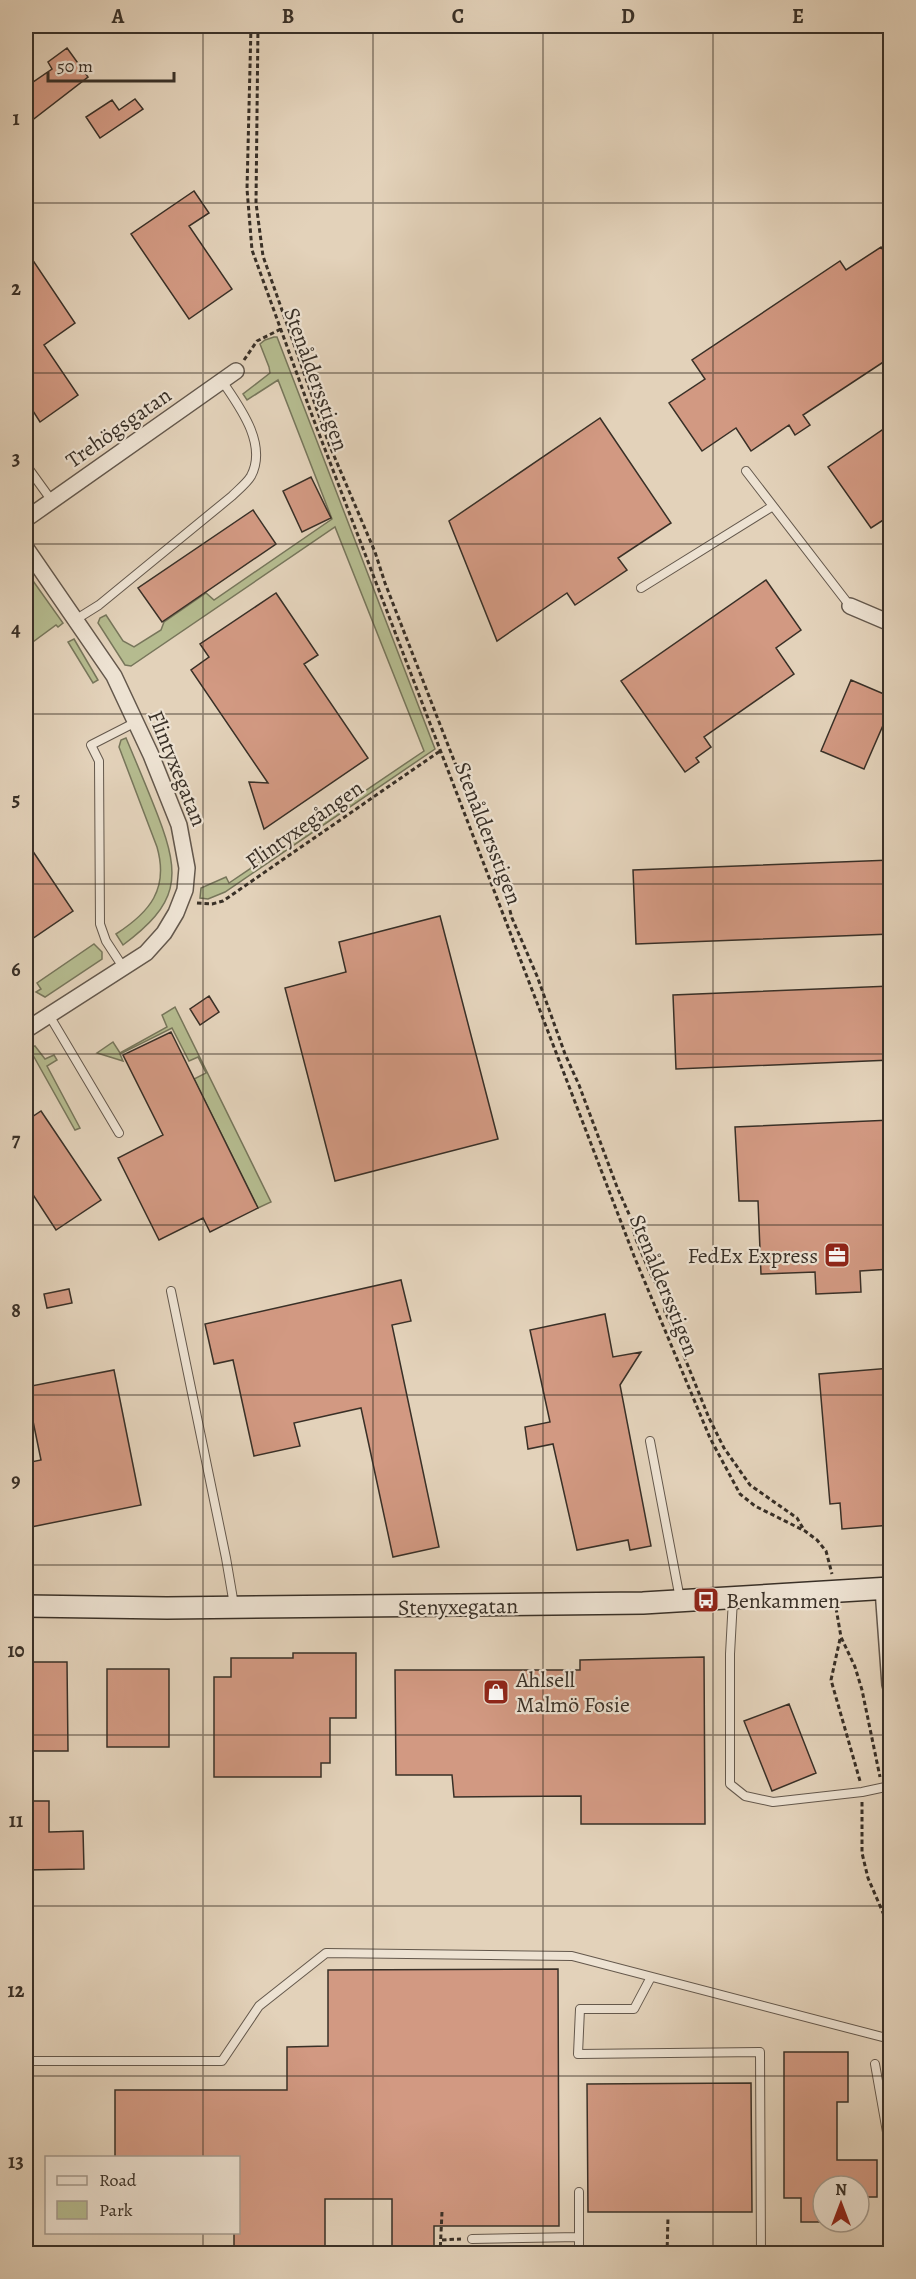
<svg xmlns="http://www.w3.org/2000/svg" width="916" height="2279" viewBox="0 0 916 2279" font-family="Alegreya,serif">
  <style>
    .green { fill: #b5bb8f; stroke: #77765b; stroke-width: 1.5 }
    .building { fill: #d29982; stroke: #393027; stroke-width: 1.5 }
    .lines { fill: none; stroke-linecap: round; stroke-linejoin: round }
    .lane-casing { stroke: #64584c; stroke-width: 10 }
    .street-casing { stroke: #64584c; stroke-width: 18 }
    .secondary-casing { stroke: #393027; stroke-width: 24 }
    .path { stroke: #393027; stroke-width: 3; stroke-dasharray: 4.5 3; stroke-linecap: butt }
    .lane { stroke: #ede2d2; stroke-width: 8 }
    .street { stroke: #ede2d2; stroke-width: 15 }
    .secondary { stroke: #ede2d2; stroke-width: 21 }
    .grid { fill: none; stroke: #393027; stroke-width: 1.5; stroke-opacity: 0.55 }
    .labels { text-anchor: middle; stroke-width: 4.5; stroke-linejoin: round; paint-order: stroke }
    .street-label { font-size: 22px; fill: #393027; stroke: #ede2d2 }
    .poi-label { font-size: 22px; fill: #393027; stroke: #ede2d2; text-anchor: start }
    .neatline { fill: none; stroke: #393027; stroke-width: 2 }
    .grid-label { font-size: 20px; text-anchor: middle; font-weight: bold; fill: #393027 }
  </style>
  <rect width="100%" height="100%" fill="#e3d2ba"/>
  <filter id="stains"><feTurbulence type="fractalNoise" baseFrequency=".00333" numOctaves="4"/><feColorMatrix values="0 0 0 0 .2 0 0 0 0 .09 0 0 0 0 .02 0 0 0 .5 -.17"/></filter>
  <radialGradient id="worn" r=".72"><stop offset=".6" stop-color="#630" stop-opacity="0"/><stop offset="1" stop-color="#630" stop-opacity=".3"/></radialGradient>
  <path class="green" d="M274,337H277L435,749L225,892L208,899L200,898L201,888L226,877L229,883L424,751L335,527L131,666L125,665L98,623L100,618L106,615L123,641L134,647L161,630L164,622L206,593L214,600L332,519L278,380L247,400L243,394L270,373L269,367L260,344L265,340Z
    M26,571L63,623L58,627L56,625L26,647Z
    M74,639L98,680L93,683L68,642Z
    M126,738C137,764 148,790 158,816C182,878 178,904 123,945L116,934C150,912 169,889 157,847L119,747L121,740Z
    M94,944L102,952V959L45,997L36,992L41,989L37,983Z
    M175,1007L271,1202L258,1208L194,1079L206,1073L198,1057L189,1061L172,1028L120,1054L123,1061L97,1053L113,1042L120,1053L167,1027L162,1015Z
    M35,1046L45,1059L54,1055L57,1060L47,1066L80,1128L75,1130L34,1057L26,1062V1049Z"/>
  <path class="building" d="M67,48L88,77L26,125V87L52,69L48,62Z
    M135,99L143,109L100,138L86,117L112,100L119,110Z
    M194,191L209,213L189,226L232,289L189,319L131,234Z
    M881,247L891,262V357L803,415L810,425L795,435L789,425L751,451L736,428L702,451L669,403L705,379L692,360L840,261L846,270Z
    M26,250L75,323L44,345L78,395L40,422L26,400Z
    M600,418L671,523L618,558L627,570L575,605L567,593L497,641L449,521Z
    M891,424V515L871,528L828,467Z
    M311,477L331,518L302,532L283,491Z
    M253,510L276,544L162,622L138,588Z
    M766,580L801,630L776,648L794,674L704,737L711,747L696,758L699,762L685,772L621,681Z
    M276,593L318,655L304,664L368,758L264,829L249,782L268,783L191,670L209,657L200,644Z
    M851,680L891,697V707L864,769L821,751Z
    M26,841L73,911L26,943Z
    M891,860V934L636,944L633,870Z
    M440,916L498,1139L335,1181L285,988L346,972L339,942Z
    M891,986V1060L676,1069L673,995Z
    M209,996L219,1012L200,1025L190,1009Z
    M171,1032L258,1208L210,1232L203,1218L159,1240L118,1158L163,1135L123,1055Z
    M41,1111L101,1200L56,1230L26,1184V1121Z
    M891,1120V1269L860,1271L861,1292L816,1294L815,1272L761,1274L758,1201H739L735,1127Z
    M401,1280L411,1321L392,1325L439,1547L393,1557L361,1408L294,1423L300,1446L254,1456L233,1360L214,1364L205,1324Z
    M69,1289L72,1303L47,1308L44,1294Z
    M605,1314L613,1357L641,1352L620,1385L651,1546L630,1550L628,1540L577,1550L553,1444L528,1449L525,1427L550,1422L530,1330Z
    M891,1368V1525L842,1529L840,1503L830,1504L819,1374Z
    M114,1370L141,1505L26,1528V1463L41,1460L26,1387Z
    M293,1653H356V1718H330V1763H321V1777H214V1677H231V1658H293Z
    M704,1657L705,1824H581V1796L454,1797L452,1775H396L395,1670H580V1660Z
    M26,1662H67L68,1751H26Z
    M107,1669H169V1747H107Z
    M789,1704L816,1773L772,1791L744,1721Z
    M26,1801H49V1832L83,1831L84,1869L26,1870Z
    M558,1969L559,2226H434V2253H392V2199H325V2251H234V2232H238V2157H115V2090H287V2047L328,2046V1970Z
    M784,2052H848V2102H837V2160H877V2197H859V2186H823V2222H801V2198H784Z
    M751,2083L752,2212H588L587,2084Z"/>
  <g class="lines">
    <g class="lane-casing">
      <path id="lane" d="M26,465L52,501
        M746,471L850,606
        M641,588L773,506
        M75,620L99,605L232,496C238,490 247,483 251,476C268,444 239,406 222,381
        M123,967L106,941L100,924L99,761L91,745L136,722
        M49,1015L119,1133
        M171,1291L226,1558L234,1605
        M650,1441L680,1599
        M733,1599L730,1654V1784L745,1796L773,1802L862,1792L890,1786
        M651,1977L634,2009H580L578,2054L760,2052L761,2254
        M26,2061H222L259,2006L326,1953L572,1956L890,2039
        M875,2064L890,2149
        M579,2192V2254
        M472,2239L579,2237"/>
    </g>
    <g class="street-casing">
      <path id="street" d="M26,519L236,371
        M26,548L114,676L151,755L179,825L187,868L185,890L176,913L164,933L146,953L26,1030
        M850,606L890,623
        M883,1589L890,1685"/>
    </g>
    <g class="secondary-casing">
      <path id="secondary" d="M26,1606L167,1608L643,1603L890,1588"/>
    </g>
    <path class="path" d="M251,26L247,189L252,250L313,418L634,1256L710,1438L740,1494L755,1506L805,1531L817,1540L826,1551L832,1574
      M258,26L256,203L263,256L329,444L375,552L385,583L504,889L512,918L537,976L565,1054L579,1085L617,1187L632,1221L635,1237L650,1273L662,1294L665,1312L681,1343L684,1356L709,1418L724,1448L750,1485L797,1518L804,1530
      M244,360L257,341L281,329
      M197,903L212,904L223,901L440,751
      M836,1608L841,1637L855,1667L862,1690L880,1777
      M840,1639L831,1680L860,1781
      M885,1798L890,1815
      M862,1802V1853L868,1878L890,1929
      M442,2240L461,2239
      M227,2252V2254
      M440,2254L442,2212
      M667,2254L668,2217"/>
    <use href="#lane" class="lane"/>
    <use href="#street" class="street"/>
    <use href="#secondary" class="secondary"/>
  </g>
  <path class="grid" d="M203,26V2158M373,26V2254M543,26V2254M713,26V2254M26,203H890M26,373H890M26,544H890M26,714H890M26,884H890M26,1054H890M26,1225H890M26,1395H890M26,1565H890M26,1735H890M26,1906H890M26,2076H890M203,2232V2254"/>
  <defs>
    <g id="office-square" transform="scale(1.35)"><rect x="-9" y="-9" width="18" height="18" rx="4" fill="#8f2418" stroke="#ede2d2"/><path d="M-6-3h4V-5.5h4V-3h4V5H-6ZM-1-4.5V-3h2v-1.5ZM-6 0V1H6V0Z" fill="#fff"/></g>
    <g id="bus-square" transform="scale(1.35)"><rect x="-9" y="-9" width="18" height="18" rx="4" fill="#8f2418" stroke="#ede2d2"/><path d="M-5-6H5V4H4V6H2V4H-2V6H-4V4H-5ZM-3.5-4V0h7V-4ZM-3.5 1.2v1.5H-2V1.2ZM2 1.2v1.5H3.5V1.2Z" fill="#fff"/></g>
    <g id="shop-square" transform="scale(1.35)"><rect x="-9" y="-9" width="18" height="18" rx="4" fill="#8f2418" stroke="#ede2d2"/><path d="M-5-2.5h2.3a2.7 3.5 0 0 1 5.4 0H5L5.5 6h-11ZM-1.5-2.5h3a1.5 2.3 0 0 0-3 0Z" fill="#fff"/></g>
  </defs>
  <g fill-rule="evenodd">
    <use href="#office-square" x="837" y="1255"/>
    <use href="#bus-square" x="706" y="1600"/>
    <use href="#shop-square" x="496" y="1692"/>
  </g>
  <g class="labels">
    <g class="street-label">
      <text transform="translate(317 379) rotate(70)" y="8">Stenåldersstigen</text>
      <text transform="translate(118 427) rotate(-35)" y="8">Trehögsgatan</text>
      <text transform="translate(178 768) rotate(68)" y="8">Flintyxegatan</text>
      <text transform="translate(304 824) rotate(-35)" y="8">Flintyxegången</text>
      <text transform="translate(489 833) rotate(69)" y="8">Stenåldersstigen</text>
      <text transform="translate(665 1285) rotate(68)" y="8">Stenåldersstigen</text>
      <text transform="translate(458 1606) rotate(-1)" y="8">Stenyxegatan</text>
    </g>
    <g class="poi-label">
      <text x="818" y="1263" text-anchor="end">FedEx Express</text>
      <text x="726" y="1608">Benkammen</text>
      <text x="516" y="1687">Ahlsell<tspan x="516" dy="25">Malmö Fosie</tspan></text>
    </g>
  </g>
  <rect width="916" height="2279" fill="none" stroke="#e3d2ba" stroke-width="66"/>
  <rect x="45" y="2156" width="195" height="78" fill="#ede2d2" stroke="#a59b8e" stroke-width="1.5"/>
  <rect x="57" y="2176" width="30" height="9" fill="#ede2d2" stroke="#a59b8e" stroke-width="1.5"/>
  <text x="99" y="2186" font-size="18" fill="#393027">Road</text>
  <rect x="57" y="2201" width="30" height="18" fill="#b5bb8f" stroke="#a59b8e" stroke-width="1.5"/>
  <text x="99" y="2216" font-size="18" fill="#393027">Park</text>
  <g transform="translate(841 2204)"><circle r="28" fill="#ede2d2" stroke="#a59b8e" stroke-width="1.5"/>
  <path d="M0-4.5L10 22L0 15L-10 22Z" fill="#8f2418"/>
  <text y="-9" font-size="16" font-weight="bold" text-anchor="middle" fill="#393027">N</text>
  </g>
  <path d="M48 72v9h126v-9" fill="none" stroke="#393027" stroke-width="3"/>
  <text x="57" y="72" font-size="18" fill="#393027" stroke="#ede2d2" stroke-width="4.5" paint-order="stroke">50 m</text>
  <rect x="33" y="33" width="850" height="2213" class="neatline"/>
  <g class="grid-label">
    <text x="118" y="23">A</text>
    <text x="288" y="23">B</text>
    <text x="458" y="23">C</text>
    <text x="628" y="23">D</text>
    <text x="798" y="23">E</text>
    <text x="16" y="125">1</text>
    <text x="16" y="295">2</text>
    <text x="16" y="465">3</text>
    <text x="16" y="636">4</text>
    <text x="16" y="806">5</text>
    <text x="16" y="976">6</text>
    <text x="16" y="1146">7</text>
    <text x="16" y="1317">8</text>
    <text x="16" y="1487">9</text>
    <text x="16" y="1657">10</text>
    <text x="16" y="1827">11</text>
    <text x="16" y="1997">12</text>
    <text x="16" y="2168">13</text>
  </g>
  <rect width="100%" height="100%" filter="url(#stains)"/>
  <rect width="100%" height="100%" fill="url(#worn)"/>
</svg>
